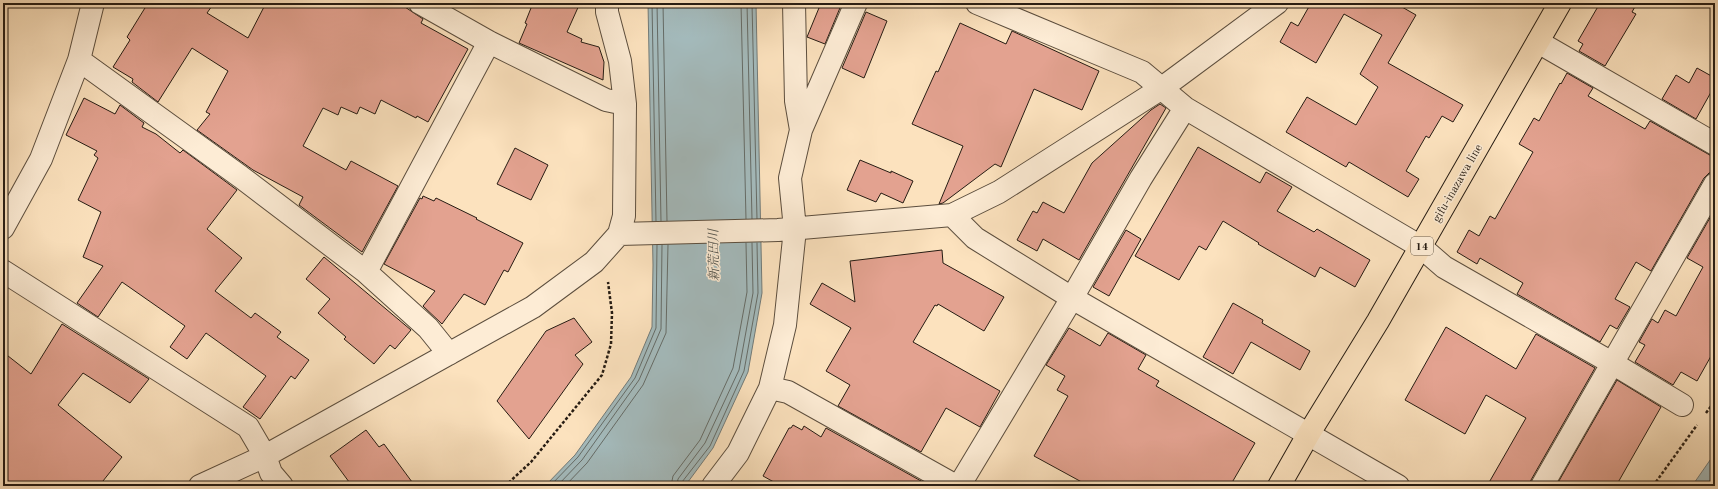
<svg xmlns="http://www.w3.org/2000/svg" width="1718" height="489" viewBox="0 0 1718 489" font-family="'Old Standard TT','Noto Serif JP',serif">
  <style>
    .water { fill: #a4bbbd; stroke: #727b79 }
    .lines { fill: none; stroke-linecap: round; stroke-linejoin: round }
    .shore { stroke: #656c68; stroke-width: 1 }
    .building { fill: #e3a290; stroke: #261c13 }
    .street-casing { stroke: #5c4e3e; stroke-width: 24 }
    .primary-casing { stroke: #261c13; stroke-width: 24 }
    .path { stroke: #261c13; stroke-width: 2.5; stroke-dasharray: 3 2; stroke-linecap: butt }
    .street { stroke: #fdecd5; stroke-width: 22 }
    .primary { stroke: #fce2be; stroke-width: 22 }
    .labels { text-anchor: middle; stroke-width: 3; stroke-linejoin: round; paint-order: stroke }
    .shield { fill: #fdecd5; stroke: #665a4d; stroke-width: 1 }
    .shield-label { font-size: 11px; font-weight: bold; fill: #261c13 }
    .street-label { font-size: 12px; fill: #261c13; stroke: #fdecd5 }
    .water-label { font-size: 13px; font-style: italic; fill: #52544e; stroke: #fdecd5 }
  </style>
  <rect width="100%" height="100%" fill="#fce2be"/>
  <filter id="stains"><feTurbulence type="fractalNoise" baseFrequency=".005" numOctaves="4"/><feColorMatrix values="0 0 0 0 .2 0 0 0 0 .09 0 0 0 0 .02 0 0 0 .5 -.17"/></filter>
  <radialGradient id="worn" r=".72"><stop offset=".6" stop-color="#630" stop-opacity="0"/><stop offset="1" stop-color="#630" stop-opacity=".3"/></radialGradient>
  <path class="water" d="M648,3H756L762,293L748,372L713,448L685,486H545L575,455L631,377L652,327L653,265Z
    M1715,453V486H1692Z"/>
  <g class="lines">
    <path class="shore" d="M652,3L656,221
      M657,3L661,221
      M663,3L667,221
      M741,3L746,219
      M747,3L752,219
      M752,3L757,219
      M550,486L578,457L635,378L656,328L657,245
      M557,486L582,460L639,380L661,329L662,245
      M565,486L587,463L643,385L666,333L668,245
      M671,486L673,476L700,440L733,368L747,292L746,243
      M677,486L678,479L705,443L739,370L753,293L752,243
      M682,486V482L710,446L744,371L758,293L757,243"/>
  </g>
  <path class="building" d="M148,3H214L207,13L248,38L266,3H399L423,19L421,23L468,49L428,122L417,116L416,118L381,100L375,114L360,107L357,114L341,107L338,115L323,108L303,146L346,170L351,161L398,186L362,252L299,205L303,197L253,170L197,130L210,114L206,112L228,71L192,48L158,102L132,82L133,79L113,67L130,40L127,37Z
    M533,3H580L567,32L582,39L581,42L599,47L604,62L603,80L519,43L527,24L525,23Z
    M821,3H842L825,44L807,37Z
    M1311,3H1395L1416,15L1388,63L1463,105L1453,122L1442,116L1429,138L1426,136L1406,171L1419,179L1408,197L1349,162L1346,167L1286,132L1307,97L1356,125L1378,87L1360,74L1382,35L1344,14L1316,63L1280,42L1291,22L1298,26Z
    M1600,3H1637L1632,12L1636,14L1605,66L1579,51L1583,44L1578,41Z
    M866,12L887,21L864,78L842,68Z
    M960,23L1006,44L1012,31L1099,71L1082,110L1034,89L1001,167L995,164L943,203L939,204L963,146L912,124L936,71L938,72Z
    M1697,68L1715,78V85L1696,119L1662,99L1676,75L1689,83Z
    M1567,73L1593,88L1588,96L1645,129L1650,121L1715,158V172L1709,173L1704,178L1651,271L1636,262L1615,299L1630,307L1617,329L1610,325L1600,342L1517,294L1523,283L1480,258L1477,264L1457,252L1469,230L1479,236L1490,216L1495,219L1533,152L1519,144L1534,118L1539,121L1560,83L1561,84Z
    M84,98L115,114L120,105L144,123L142,127L156,134L180,153L183,150L237,190L207,229L242,258L215,291L251,318L255,313L281,332L277,337L309,360L295,379L291,376L260,419L243,407L266,376L206,333L187,359L170,347L185,326L122,282L98,317L77,303L103,266L83,257L101,212L78,200L98,158L94,155L97,151L66,135Z
    M1160,104L1166,108L1079,260L1043,239L1037,251L1017,240L1033,211L1037,213L1043,202L1064,213L1092,163L1151,110Z
    M1198,147L1260,183L1266,172L1292,187L1277,211L1314,232L1317,229L1370,260L1355,287L1320,267L1315,277L1258,244L1259,243L1223,221L1206,250L1199,246L1179,280L1135,256Z
    M515,148L548,165L531,200L497,184Z
    M860,160L891,173V171L913,181L903,203L881,193L876,202L847,190Z
    M423,196L434,201L436,198L477,218L476,219L523,243L508,272L504,270L485,305L464,294L442,324L423,306L435,291L384,264L420,198L422,199Z
    M1715,209V349L1697,381L1681,372L1673,385L1635,362L1645,345L1639,342L1652,319L1658,323L1665,310L1676,316L1703,267L1687,258Z
    M1126,230L1141,239L1109,296L1093,287Z
    M942,250L943,263L1004,297L984,331L938,304L937,306L935,305L913,342L1000,391L980,427L946,408L921,452L838,406L850,385L826,371L851,328L810,304L822,283L855,302L850,261Z
    M324,257L411,330L395,349L390,345L374,364L344,339L346,337L318,313L330,299L306,279Z
    M1233,303L1263,320L1262,323L1310,351L1300,370L1251,342L1233,374L1203,357Z
    M574,318L592,342L575,355L583,364L529,439L497,401L546,331Z
    M62,324L149,379L130,403L83,373L58,405L122,457L99,486H3V352L31,374Z
    M1446,327L1516,369L1536,334L1595,368L1531,480L1530,486H1487L1526,418L1486,395L1465,434L1405,400Z
    M1069,328L1100,346L1108,333L1146,355L1138,369L1159,381L1156,386L1255,443L1230,486H1089L1034,456L1068,396L1057,390L1065,376L1046,365Z
    M1617,380L1661,407L1616,486H1556Z
    M793,425L802,430L804,426L821,437L826,428L930,486H781L763,476L789,428H791Z
    M366,430L379,447L384,444L415,486H352L330,456Z"/>
  <g class="lines">
    <g class="street-casing">
      <path id="street" d="M420,3L489,42L606,100L625,104
        M794,3L796,101L801,130
        M977,3L1142,72L1185,108L1421,247L1444,267L1612,363L1682,405
        M1538,42L1715,144
        M79,60L241,177L366,272L428,328L449,354
        M952,215L975,238L1072,298L1398,486
        M3,228L41,159L79,60L93,3
        M619,234L778,230L952,215L999,192L1162,88L1277,3
        M3,271L248,427L265,456L271,473L282,486
        M366,272L489,42
        M770,388L788,392L956,486
        M200,486L265,456L533,307L594,262L619,234L624,216L625,104L620,61L607,12V3
        M713,486L738,453L770,388L785,325L795,229L790,178L801,130L856,3
        M959,486L1072,298L1141,178L1185,108
        M1542,486L1715,184"/>
    </g>
    <g class="primary-casing">
      <path id="primary" d="M1279,486L1308,435L1378,321L1560,3"/>
    </g>
    <path class="path" d="M1706,413L1715,401
      M505,486L531,462L602,375L611,344L612,313L608,282
      M1653,486L1697,425"/>
    <use href="#street" class="street"/>
    <use href="#primary" class="primary"/>
  </g>
  <g class="labels">
    <rect class="shield" x="1411" y="237" width="22" height="18" rx="3"/>
    <g class="shield-label">
      <text x="1422" y="250">14</text>
    </g>
    <g class="street-label">
      <text transform="translate(1457 183) rotate(-60)" y="4">gifu-inazawa line</text>
    </g>
    <g class="water-label">
      <text transform="translate(713 255) rotate(-91)" y="5">新荒田川</text>
    </g>
  </g>
  <rect width="1718" height="489" fill="none" stroke="#fce2be" stroke-width="16"/>
  <rect x="4" y="4" width="1710" height="481" fill="none" stroke="#261c13" stroke-width="2"/>
  <rect x="8" y="8" width="1702" height="473" fill="none" stroke="#261c13"/>
  <rect width="100%" height="100%" filter="url(#stains)"/>
  <rect width="100%" height="100%" fill="url(#worn)"/>
</svg>
